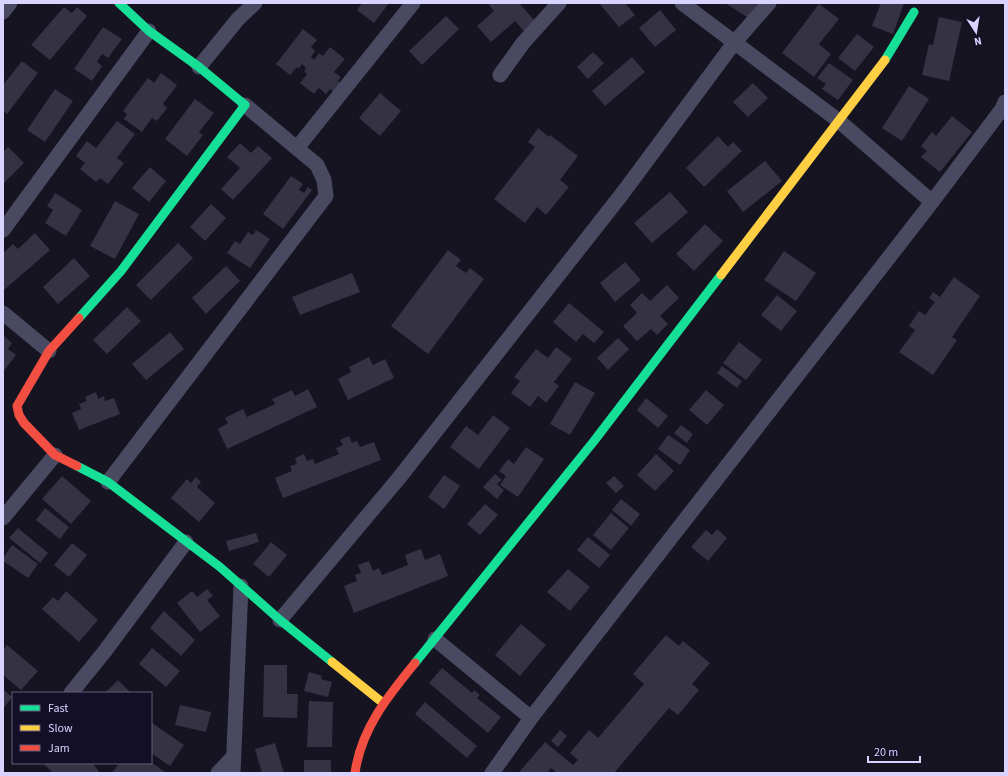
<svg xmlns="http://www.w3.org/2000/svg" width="1008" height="776" viewBox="0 0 1008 776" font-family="'Source Sans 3',sans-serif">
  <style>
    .building { fill: #343243 }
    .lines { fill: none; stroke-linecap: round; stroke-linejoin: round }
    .street { stroke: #4a4962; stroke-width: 15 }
    .fast { stroke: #16e098; stroke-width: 9 }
    .slow { stroke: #ffcf43; stroke-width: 9 }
    .jam { stroke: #f24e42; stroke-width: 9 }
  </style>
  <rect width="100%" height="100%" fill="#161421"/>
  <path class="building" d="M362,3H389L374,23L357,10Z
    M492,3H519L535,21L524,31L515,21L491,42L477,26L494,11L489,5Z
    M599,3H625L635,15L619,27Z
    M725,3H760L750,19Z
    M881,3H904L893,34L872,26Z
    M819,4L839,19L819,44L831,54L814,77L782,53Z
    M64,7L72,13L77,7L87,16L50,60L31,45Z
    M660,10L676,30L655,47L639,28Z
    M446,16L459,29L422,65L409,51Z
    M939,17L962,22L949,81L922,75L929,44L933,45Z
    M103,27L122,39L108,58L102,54L97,62L102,66L92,81L74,69Z
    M303,29L317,40L311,47L315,51L311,57L314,60L319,53L323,56L330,47L345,59L334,72L341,77L338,81L343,85L336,94L330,89L326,94L319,88L314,94L300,83L307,74L304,71L306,68L302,64L299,69L297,67L290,75L276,64Z
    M857,34L874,47L855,71L838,58Z
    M593,52L604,63L588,79L577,67Z
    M632,57L645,72L605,106L592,91Z
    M22,61L38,73L7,114L3,111V85Z
    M829,63L853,80L838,100L822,89L826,84L817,78Z
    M161,73L177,85L163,104L167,108L157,121L152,118L142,132L124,119L127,114L123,111L148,78L154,83Z
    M753,83L768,98L748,117L733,102Z
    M909,86L929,99L902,141L882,128Z
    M55,89L73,101L45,142L27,130Z
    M380,93L401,111L380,136L359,118Z
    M195,99L214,113L199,132L203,135L187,156L165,139Z
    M952,116L972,132L940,172L921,157L927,151L921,146L932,132L936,136Z
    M117,121L135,134L117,158L124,163L108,184L100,178L96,182L80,169L85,163L76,156L87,141L96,148Z
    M538,128L549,137L550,135L578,156L560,180L569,187L546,215L537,207L525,223L494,199L535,147L528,142Z
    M718,136L728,147L733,142L742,151L704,187L686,168Z
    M240,143L251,153L258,146L272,158L233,200L221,189L240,168L227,157Z
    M8,147L24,163L3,184V152Z
    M765,161L782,181L743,212L727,191Z
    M150,167L166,181L149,202L132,188Z
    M291,176L303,184L299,190L304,193L308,187L312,190L283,229L263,214Z
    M670,192L688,212L652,243L634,223Z
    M55,193L82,210L66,236L45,223L53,210L47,206Z
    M115,201L139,214L115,259L90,246Z
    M211,204L226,218L205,241L190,227Z
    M705,224L723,241L694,271L676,254Z
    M256,230L270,239L250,268L227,253L235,241L240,244L248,232L253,235Z
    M35,233L50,250L4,290L3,253L13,244L18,249Z
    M178,243L193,258L151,300L136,285Z
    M448,250L461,260L456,266L466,273L470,268L484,279L428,354L391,326Z
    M784,251L816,273L796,301L764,280Z
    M74,258L90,276L58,304L43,287Z
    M625,262L641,280L615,302L600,283Z
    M226,266L240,281L206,314L192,298Z
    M352,273L360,292L300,315L292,297Z
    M954,277L980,296L952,337L957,340L933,375L899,352L915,330L909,326L919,311L925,315L935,302L929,298L933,292L940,297Z
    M667,285L679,298L660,316L668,324L657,335L651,329L637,341L623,326L637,313L630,305L642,293L650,301Z
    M777,295L797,311L781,331L761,315Z
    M569,303L604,332L594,343L583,334L576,342L553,322Z
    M127,307L141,321L107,354L93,340Z
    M170,332L184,349L146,380L132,364Z
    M3,335L12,343L8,349L16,355L3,372Z
    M618,338L629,349L608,370L597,358Z
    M739,342L762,360L746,380L723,363Z
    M556,347L572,359L554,382L559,386L546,403L538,396L530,407L511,393L520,381L514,377L536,349L548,358Z
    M369,357L373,365L385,359L394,378L348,400L338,379L351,372L349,367Z
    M722,366L742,381L737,388L717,373Z
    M575,382L595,393L570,435L550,424Z
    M308,389L317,407L227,449L218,429L228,423L225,418L243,409L247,417L275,404L272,399L292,390L295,396Z
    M706,390L724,405L707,425L689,410Z
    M96,392L98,399L104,396L105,401L114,398L120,414L79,430L72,413L81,409L79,404L87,401L85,397Z
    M646,398L668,416L658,428L637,410Z
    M493,415L510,428L479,469L450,447L466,426L478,435Z
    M681,425L693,434L687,443L674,433Z
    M668,435L690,450L680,465L658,449Z
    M349,436L352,443L357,441L360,447L374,442L381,460L283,498L275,478L292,471L290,466L297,464L295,458L304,454L307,461L313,459L315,464L339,454L336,448L343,445L340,440Z
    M526,447L544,459L518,497L500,485L506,476L499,471L508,459L514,464Z
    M656,454L674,471L655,491L637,475Z
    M495,474L502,480L497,484L504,490L497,499L483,487Z
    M444,475L460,486L444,509L428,497Z
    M62,476L91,501L71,524L42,499Z
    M614,476L624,486L616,493L606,483Z
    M196,477L201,482L197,487L215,503L199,522L171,498L187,479L191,483Z
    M621,499L640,514L631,526L612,510Z
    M485,504L498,515L480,535L467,524Z
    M45,508L69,527L60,539L36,520Z
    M611,513L629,528L611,550L593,535Z
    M18,528L48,553L40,563L9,538Z
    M717,529L727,538L708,561L691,547L706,530L712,535Z
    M256,533L259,542L229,551L226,541Z
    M588,537L610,555L599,568L577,550Z
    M271,542L287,555L269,577L253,564Z
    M72,543L87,555L69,577L54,565Z
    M12,545L38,564L28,578L3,561V558Z
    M421,549L425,560L440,554L448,576L354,613L344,586L357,581L355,575L361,573L358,565L369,561L373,571L379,568L382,575L408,565L405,555Z
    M568,569L590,587L570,611L547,592Z
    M207,589L213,596L207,600L220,616L200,632L177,603L192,591L197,597Z
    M66,591L98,620L79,642L42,609L53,597L58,601Z
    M164,611L195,640L181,656L150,628Z
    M521,624L546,645L520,676L495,655Z
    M666,635L679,646L683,641L710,663L692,684L699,690L678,715L669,708L614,773H557L551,768L547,773H522L520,771L545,742L573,765L578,760L570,753L589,730L598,738L644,684L633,674Z
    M7,645L38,671L21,690L3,675V650Z
    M152,648L180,671L166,687L139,664Z
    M264,665H287V694H298L297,718L263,717Z
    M442,668L472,693L474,690L480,695L477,698L501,717L488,733L429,683Z
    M309,672L322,676L321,679L332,682L328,697L304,691Z
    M118,680L131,693H105Z
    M3,689L12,697L3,709Z
    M309,701L333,702L332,747H307Z
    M425,702L477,746L467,758L415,714Z
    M180,705L211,712L206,732L175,725Z
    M152,723L184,745L170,766L151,753V725Z
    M560,730L567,736L558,747L551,741Z
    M275,743L284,773H262L255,749Z
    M304,760H331V773H304Z
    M43,763H92L99,771L97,773H53Z
    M119,763H152L165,772L112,773Z"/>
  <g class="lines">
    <path class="street" d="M682,3L839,121L932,202
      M3,12L10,3
      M199,67L238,19L255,3
      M500,75L523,43L559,3
      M297,148L413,3
      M3,230L149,31
      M3,313L49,351
      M108,482L326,196L324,180L317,165L245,105
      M3,518L55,455
      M280,620L399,478L622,194L734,43L769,3
      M435,639L531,718
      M71,693L105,651L186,542
      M218,773L234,756
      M233,773L241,586
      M492,773L531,718L932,202L1002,109L1005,102"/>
    <path class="fast" d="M885,60L914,12
      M79,318L121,271L245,105L199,67L149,31L119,3
      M77,466L108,482L220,567L280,620L332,662
      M415,663L594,441L721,275"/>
    <path class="slow" d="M721,275L885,60
      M332,662L383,703"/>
    <path class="jam" d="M77,466L55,455L24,423L19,415L17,406L49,351L79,318
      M355,773C361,729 388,696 415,663"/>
  </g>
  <rect width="1008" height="776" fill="none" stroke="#d9d4ff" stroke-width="8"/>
  <rect x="12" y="692" width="140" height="72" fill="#130f26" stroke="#625e7d"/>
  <rect x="20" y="705" width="20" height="6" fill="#16e098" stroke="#625e7d"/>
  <text x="48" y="712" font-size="12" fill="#d9d4ff">Fast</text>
  <rect x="20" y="725" width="20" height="6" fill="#ffcf43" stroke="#625e7d"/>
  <text x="48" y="732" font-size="12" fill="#d9d4ff">Slow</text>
  <rect x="20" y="745" width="20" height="6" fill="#f24e42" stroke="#625e7d"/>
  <text x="48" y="752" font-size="12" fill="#d9d4ff">Jam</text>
  <g transform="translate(976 32) rotate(168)" stroke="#130f26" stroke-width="3" paint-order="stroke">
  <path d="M0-3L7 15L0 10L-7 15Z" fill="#d9d4ff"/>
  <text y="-6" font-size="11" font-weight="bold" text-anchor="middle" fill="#d9d4ff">N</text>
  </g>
  <path d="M868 756v6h52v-6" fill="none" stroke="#d9d4ff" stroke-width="2"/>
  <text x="874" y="756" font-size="12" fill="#d9d4ff" stroke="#130f26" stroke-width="3" paint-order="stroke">20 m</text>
</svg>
